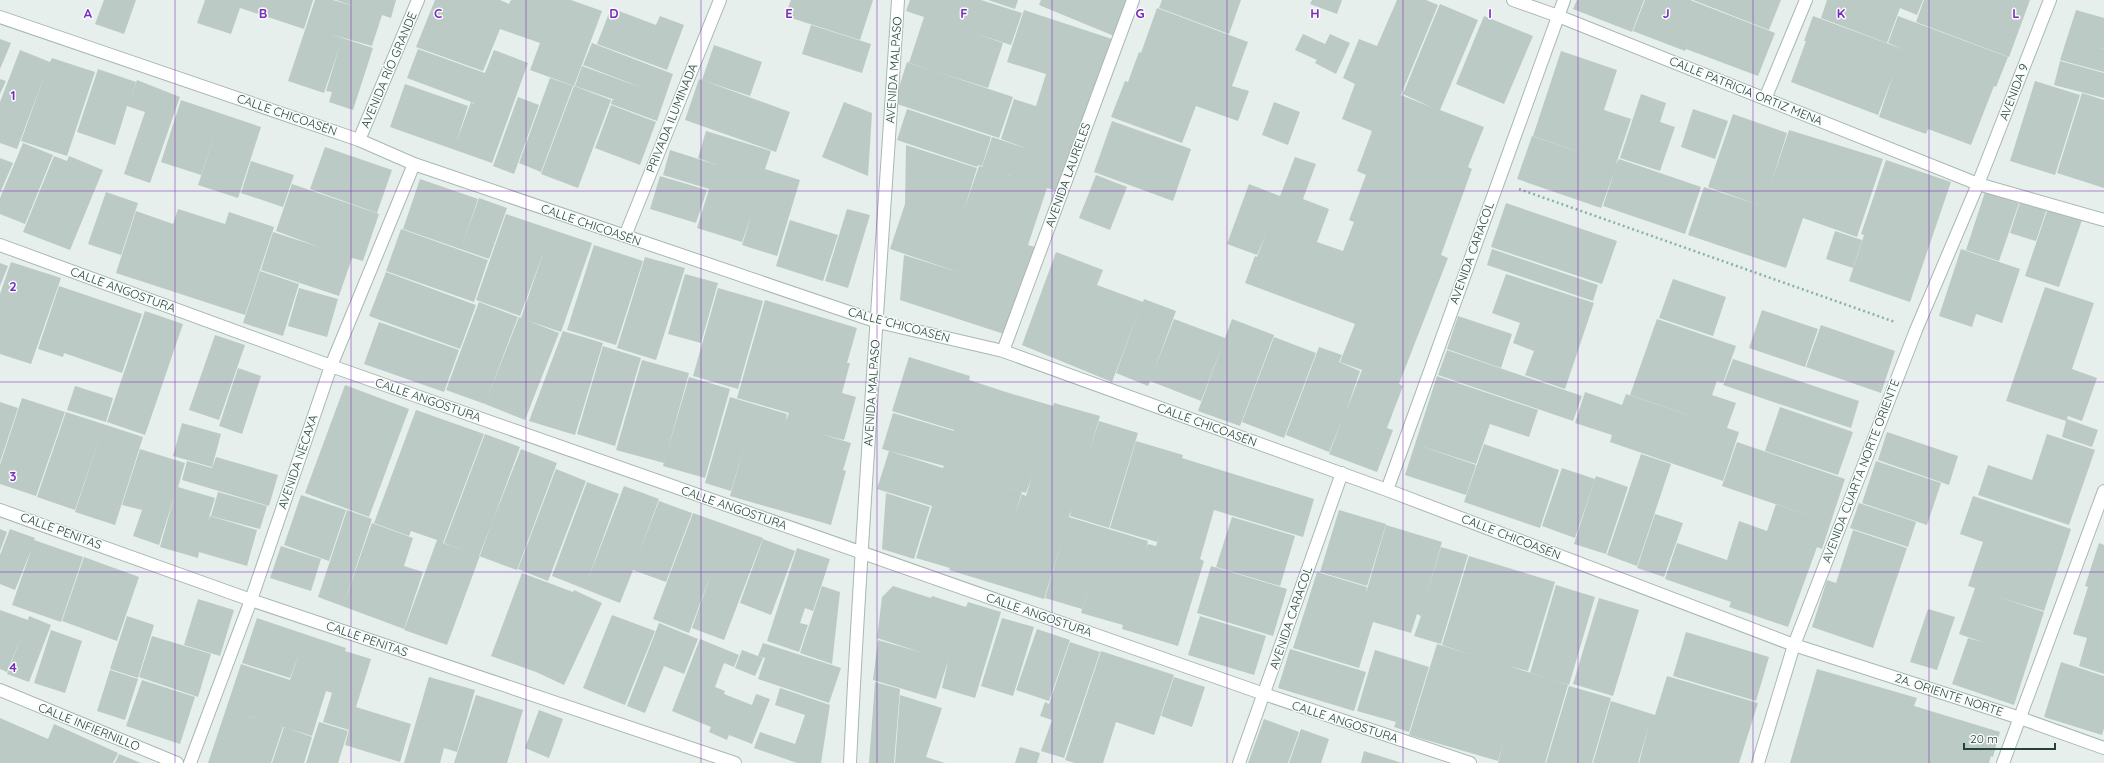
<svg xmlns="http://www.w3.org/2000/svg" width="2104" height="763" viewBox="0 0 2104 763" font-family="Quicksand,sans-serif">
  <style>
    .building { fill: #bbcac4; fill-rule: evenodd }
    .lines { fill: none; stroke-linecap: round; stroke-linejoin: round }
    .street-casing { stroke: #a8b8b2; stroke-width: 14 }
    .path { stroke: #86b3a5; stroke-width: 2.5; stroke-dasharray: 2 3; stroke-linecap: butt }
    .street { stroke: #fff; stroke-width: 12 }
    .grid { fill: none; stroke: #7b2cbf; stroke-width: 1; stroke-opacity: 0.55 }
    .labels { text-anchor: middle; stroke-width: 3; stroke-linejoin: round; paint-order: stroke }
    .street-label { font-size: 12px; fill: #24423a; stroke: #f7fbf9 }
    .grid-label { font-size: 13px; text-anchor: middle; font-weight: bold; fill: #7b2cbf; stroke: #f7fbf9; stroke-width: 3; stroke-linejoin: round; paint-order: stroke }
  </style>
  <rect width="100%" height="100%" fill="#e6efeb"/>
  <path class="building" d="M104,0H136L124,34L95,24Z
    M205,0H313L304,29L240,8L231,34L197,23Z
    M315,0H333L356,7L336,0H396L391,18L382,15L372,46L330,34L373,48L353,110L329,102L332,92L326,91L340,45L324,93L288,81Z
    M435,0H500L509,4L511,0H571L602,11L574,86L530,70L540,43L500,29L483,71L416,47Z
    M791,0H873L860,40L785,16Z
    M910,0H981L1022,13L1011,45L974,33L1003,43L988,88L909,63L924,17L906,11Z
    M988,0H1018L1015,9Z
    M1041,0H1129L1114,36L1039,5Z
    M1162,0H1241L1229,34L1159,8Z
    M1312,0H1342L1337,14L1310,4Z
    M1397,0H1426L1438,5L1400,97L1401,95L1433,108L1403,94L1440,4L1478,20L1440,110L1484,127L1468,167L1472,169L1441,255L1448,258L1399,384L1403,386L1387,428L1393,430L1377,472L1329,454L1343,418L1329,452L1286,435L1319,347L1342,355L1339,362L1360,371L1346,412L1362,370L1340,362L1355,324L1245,283L1255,256L1257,257L1267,232L1257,255L1227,244L1249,184L1280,196L1295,157L1316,164L1303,199L1329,209L1317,242L1343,251L1354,222L1349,220L1366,175L1357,171L1372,131L1342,119L1355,84L1343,78L1359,39L1377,46Z
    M1577,0H1644L1632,32L1573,9Z
    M1645,0H1690L1775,33L1758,76L1686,49L1690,39L1685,51L1633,31Z
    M1693,0H1781L1769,30Z
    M1827,0H1923L1917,15L1900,8L1887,43L1821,18Z
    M1924,0H2030L2009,57L1916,22Z
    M611,8L656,25L660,16L684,25L667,70L597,44Z
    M1157,8L1248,42L1232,86L1249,91L1238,121L1196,106L1182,143L1111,117L1125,81L1128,82L1139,52L1141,53Z
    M1024,10L1112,39L1095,91L1070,83L1092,90L1059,192L1047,188L1028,245L1035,247L1007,335L900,300L904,255L961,273L890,249L905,204L906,145L977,168L964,210L979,166L1011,176L982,167L992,137L1028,149L1001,139L1014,99L1036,106L1046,74L1007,62Z
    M2076,10L2104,18V49L2090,46L2104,49V72L2060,60Z
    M1484,16L1533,36L1504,104L1456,84Z
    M1813,16L1905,50L1888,43L1898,16L2008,57L1996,87L1994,86L1971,145L1928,129L1926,134L1879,117L1893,75L1878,115L1791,82L1806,41H1804Z
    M811,25L871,44L862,73L802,54Z
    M1303,34L1325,44L1330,34L1350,43L1336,74L1315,63L1317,60L1295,50Z
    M0,39L11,43L0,69Z
    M592,43L673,74L657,121L611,104L612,100H615L575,86L582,66L645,89L583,65Z
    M714,45L762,62L750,96L702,80Z
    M418,49L485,73L494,50L528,63L492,163L390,127L405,84L468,106L456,143L471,102L474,104V103L407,78Z
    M20,50L50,62L52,58L95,72L67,156L21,141L45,74L17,149L0,143V102Z
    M1561,51L1617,70L1604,110L1631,119L1616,164L1619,159L1701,187L1685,234L1603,206L1615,170L1601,208L1517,179L1532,136L1599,159L1533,136Z
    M2060,61L2104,73V98L2054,85Z
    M907,62L1013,97L999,138L894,103Z
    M98,69L136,82L130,100L137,80L180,97L150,183L124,174L145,112L127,106L115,145L77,132Z
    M550,78L573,86L541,172L519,163Z
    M0,79L6,81L0,94Z
    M699,79L790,112L776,152L685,120Z
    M2035,81L2080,95L2055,175L2010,161Z
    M574,86L611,100L578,188L541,174Z
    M2082,93L2104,100V188L2057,173Z
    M1641,94L1666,103L1660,122L1675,127L1660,171L1620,158Z
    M518,97L539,105L514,174L493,166Z
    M181,100L261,127L238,198L198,185L216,131L201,175L161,162Z
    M844,102L872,113L868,176L822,157Z
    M1274,102L1300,112L1288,145L1262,135Z
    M611,105L656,122L640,165L595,148Z
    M907,109L991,137L982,166L978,165L977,167L897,140Z
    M1693,109L1728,121L1715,159L1681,147Z
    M1733,114L1787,133L1771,184L1789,130L1883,159L1857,237L1803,218L1786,268L1688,235L1704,187L1759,205L1708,187Z
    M1112,121L1191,149L1173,201L1094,172Z
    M706,131L771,151L765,169L800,180L777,256L742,245L751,217L742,242L697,228L709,189L663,175L670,150L717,165L698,158Z
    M23,143L53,155L25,224L0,214V198Z
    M325,147L392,170L377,213L310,189Z
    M54,156L67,161L69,156L103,170L70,250L23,232Z
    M0,158L13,163L0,193Z
    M1886,160L1951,182L1910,302L1849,281L1864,235L1861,234Z
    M251,161L294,175L283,207L241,193Z
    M1096,175L1127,187L1110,230L1079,218Z
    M660,176L707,190L696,223L650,209Z
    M420,179L478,199L462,246L479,198L507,208L489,259L403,229Z
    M292,184L379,214L363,261L352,258L339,296L261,270L273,232L319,247L276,231Z
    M106,192L138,203L121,255L88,244Z
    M1985,192L2019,203L1999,261L1966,250Z
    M2021,199L2047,208L2036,241L2010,233Z
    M1506,203L1617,241L1602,284L1491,247Z
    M2048,208L2082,220L2059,287L2025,276Z
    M178,209L225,224L229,212L274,227L245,315L116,273L136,211L173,224Z
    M847,209L870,215L848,288L825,281Z
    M506,214L592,243L561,332L526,320L559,333L525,420L485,404L519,317L521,318L544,251L520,316L476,300Z
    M790,220L838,235L823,281L776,266Z
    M401,229L488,260L474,302L386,271Z
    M1835,231L1862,240L1853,268L1826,259Z
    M594,245L643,261L616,345L567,330Z
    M1492,249L1598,285L1593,301L1487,265Z
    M1961,249L2020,269L2002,323L1976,314L1972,327L1939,316Z
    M1056,252L1103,270L1097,285L1143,302L1144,299L1176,311L1153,373L1174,319L1225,338L1201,401L1150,381L1148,386L1116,373L1140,308L1112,382L1022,345Z
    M645,257L685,268L656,360L617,348Z
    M11,262L61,278L31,364L0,354V294Z
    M0,263L8,266L0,286Z
    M260,271L299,284L283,336L243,323Z
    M386,272L476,305L460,349L369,316Z
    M685,274L718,283L701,343L668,334Z
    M1506,274L1594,303L1565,389L1525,375L1534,351L1513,343L1520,323L1492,313Z
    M1673,279L1726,297L1713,336L1659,318Z
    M59,286L142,314L122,373L64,353L63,357L38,349Z
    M2045,287L2094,303L2072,369L2097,378L2082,421L2068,416L2067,419L2098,430L2092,447L2062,437L2066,421L2006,401Z
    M299,288L338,299L327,337L288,326Z
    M718,288L763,301L738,389L693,376Z
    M765,300L857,328L847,363H850L842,393L856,397L844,440L821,434L851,443L843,470L846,471L831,525L730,496L745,444L731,491L705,483L730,397L787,414L786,421L789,413L737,398Z
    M479,302L518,317L485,404L446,390Z
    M1762,310L1818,329L1805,367L1749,348Z
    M145,311L183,324L145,435L107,422Z
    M1458,316L1512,334L1501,368L1447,349Z
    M1232,319L1274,335L1240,426L1198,411Z
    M1657,319L1736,346L1723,383L1717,381L1712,395L1736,403L1727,428L1630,395Z
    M379,322L459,350L444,392L364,364Z
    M1821,325L1895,351L1881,393L1806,367Z
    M563,331L603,343L575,435L529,421Z
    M215,335L245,345L219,420L189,410Z
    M1274,337L1316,353L1284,438L1242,422Z
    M603,346L641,358L615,446L577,434Z
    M1447,350L1582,396L1573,421L1438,375Z
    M909,357L970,376L969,380L1009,393L1053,406L1054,403L1100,416L1088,455L1099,421L1138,433L1109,528L1070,516L1071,509L1069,517L1148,541L1146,551L1148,544L1156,546L1161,529L1157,542L1110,528L1136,441L1183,455L1182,458L1314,499L1303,537L1214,510L1200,559L1204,561L1178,646L1122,629L1123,625L1081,613L1096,561L1082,609L1045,598L1062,541L1044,599L949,570L950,568L916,558L932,506L877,489L889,451L943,468L944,466L882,449L893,413L954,431V430L892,411ZM1032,476L1026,496L1022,494L1015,514L1022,492L1010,488L1026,493Z
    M1733,359L1859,401L1851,428L1723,385Z
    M642,360L689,373L664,463L616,450Z
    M238,368L261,376L242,434L219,426Z
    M1437,376L1538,410L1529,437L1490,424L1476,464L1415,444Z
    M689,377L730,389L705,478L663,466Z
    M345,385L409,409L369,517L305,493Z
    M75,386L113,398L106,422L67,410Z
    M1585,392L1622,405L1626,394L1739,432L1723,481L1610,442L1612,435L1575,423Z
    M22,398L65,412L36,496L0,484V465Z
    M0,402L18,408L0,462Z
    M1780,407L1853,432L1838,475L1765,451Z
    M416,410L484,434L443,543L467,552L444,543L485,434L520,447L447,645L404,630L437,540L411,531L409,536L374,523Z
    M66,412L143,437L115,525L75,512L100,436L75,510L37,497Z
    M182,423L221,434L212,467L173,456Z
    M1887,432L1958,456L1949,485L1878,460Z
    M2047,434L2095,450L2069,525L1978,495L1988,465L2032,480Z
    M1737,442L1845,479L1822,549L1817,547L1788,627L1729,607L1731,602L1665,579L1677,543L1727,560L1739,521L1767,531L1776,504L1813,517L1722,486Z
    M1415,444L1476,465L1466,495L1405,475Z
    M1484,444L1559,470L1540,528L1464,502Z
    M140,449L185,463L178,487L215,498L207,524L210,516L257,530L247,566L199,552L198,558L160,547L175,494L159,545L133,536L142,510L122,505Z
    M521,449L557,463L517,570L479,556Z
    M1641,454L1671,464L1637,566L1607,555Z
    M216,457L278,475L269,506L182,480L187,461L212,468Z
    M1876,461L1941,483L1927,525L1862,503Z
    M1562,468L1595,479L1575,538L1542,526Z
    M556,469L586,481L548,581L518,569Z
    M1596,476L1628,487L1606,554L1574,544Z
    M587,482L619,494L587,582L624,486L659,499L638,556L659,501L692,513L666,582L633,570L620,603L552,576Z
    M218,492L267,506L260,529L211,516Z
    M886,493L930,507L914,559L882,549Z
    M301,495L346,510L329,561L284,545Z
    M1973,496L2071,529L2044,611L1998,597L2044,612L2014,705L1952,684L1968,638L1985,643L1959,634L1975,588L1968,586L1983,542L1960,534Z
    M1859,503L1916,522L1908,547L1850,528Z
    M347,510L372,519L344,603L372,523L413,538L404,566L423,572L404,629L318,597Z
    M1339,510L1386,524L1367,586L1320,572Z
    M693,513L763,538L724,640L692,628L712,571L689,633L653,619Z
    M1655,514L1683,523L1664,577L1637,568Z
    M1232,517L1295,536L1280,586L1216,567Z
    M1386,525L1442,542L1424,604L1441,547L1468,555L1441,644L1414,636L1421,616L1417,614L1411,633L1373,622L1359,668L1293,648L1317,572L1367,587L1366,593Z
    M0,529L7,532L0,551Z
    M10,529L35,538L34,540L83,557L61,622L12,605L32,548L15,590L0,584V555Z
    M1853,530L1907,548L1873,648L1812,627L1827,580L1836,583Z
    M763,539L795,551L771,615L740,603Z
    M2099,543L2104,545V674L2079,666L2087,638L2073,634L2088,587L2085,586Z
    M281,546L321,559L311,591L270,578Z
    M797,548L830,559L813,611L805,608L800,623L808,625L799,652L767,641Z
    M1469,556L1555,582L1528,671L1509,666L1568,685L1545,763H1498L1503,744L1498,761L1409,735L1437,644L1469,654L1442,645Z
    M84,557L139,577L117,641L62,621Z
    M1211,566L1287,589L1273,636L1197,613Z
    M522,573L573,592L574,590L602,603L564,685L536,672L491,656Z
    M1556,585L1595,597L1569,685L1530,673Z
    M822,586L840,592L832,664L800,653Z
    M893,586L931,598L932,596L966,607L968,602L1001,612L975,698L942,688L948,661L936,699L873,680L878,640L923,653L877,638L882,597Z
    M1599,598L1639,610L1613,696L1573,684Z
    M198,599L234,610L220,656L184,645Z
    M1928,609L1955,617L1937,670L1910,662Z
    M0,610L28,620L29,616L51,625L29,682L7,674L21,637L7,672L0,669Z
    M612,615L655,631L625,705L583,688Z
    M127,616L154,625L138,678L110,669Z
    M1200,616L1266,636L1254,675L1188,655Z
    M257,618L346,648L345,651L371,659L356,707L411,724L400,762L345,745L349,730L323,722L332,693L326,691L312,736L236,712L283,727L271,763H208L241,664L290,680L299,653L290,678L242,663Z
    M1002,618L1034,627L1013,696L981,686Z
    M659,623L698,639L684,674L664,666L645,713L627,706Z
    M1037,629L1070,640L1049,701L1016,690Z
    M51,630L82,641L65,693L34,683Z
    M1686,632L1769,657L1756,701L1673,676Z
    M152,636L211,654L198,697L139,677Z
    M700,639L739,655L734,667L724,663L715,687L725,691L724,694L752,705L756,694L770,699L752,744L729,735L727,740L709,732L711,727L672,711Z
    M1070,642L1100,652L1064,758L1041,751L1052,720L1040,716L1045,702L1049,704Z
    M763,643L841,668L829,703L758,679L765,658L758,656Z
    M1290,649L1366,672L1354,711L1278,688Z
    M742,650L763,658L755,676L735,668Z
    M1375,650L1429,667L1409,732L1394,727L1396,722L1357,711Z
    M1101,651L1174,675L1154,735L1116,722L1103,763H1075L1065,760Z
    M2061,662L2104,676V728L2102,735L2044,717Z
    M1817,669L1917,698L1914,706L2000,732L1993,757L1991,756L1989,763H1790Z
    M110,670L138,679L125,720L97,711Z
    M1667,676L1758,703L1739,763H1639L1649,725L1638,763H1593L1611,701L1655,715Z
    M429,677L475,690L457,752L444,748L440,763H404Z
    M1174,677L1205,687L1192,727L1161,716Z
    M142,680L195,697L180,744L126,726Z
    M875,682L900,689L894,763H869Z
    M1569,686L1611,698L1592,763H1546Z
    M780,688L830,705L821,763H797L754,748L760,732L795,744L805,715L775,705Z
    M476,695L523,710L507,763H454Z
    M900,695L942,708L926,757L945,763H895Z
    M539,710L563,719L549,758L525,748Z
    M0,718L48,739L54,724L118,753L113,763H0Z
    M1264,719L1299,732L1288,763H1248Z
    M319,722L348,731L338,763H306Z
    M284,727L312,737L304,763H272Z
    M1301,729L1329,739L1321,763H1289Z
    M1020,747L1040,753L1037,763H1015Z
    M1364,751L1402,763H1361Z
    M119,754L141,763H115Z"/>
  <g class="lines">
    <g class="street-casing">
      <path id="street" d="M1513,0L1558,16L1978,184L2104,220
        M0,17L359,140L414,164L878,322L1003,351L1387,490L1794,645L2020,718L2104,748
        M1765,99L1806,0
        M359,140L418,0
        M625,236L720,0
        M0,245L331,366L1264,694L1470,763
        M1003,351L1133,0
        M1387,490L1564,0
        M0,510L251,600L735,763
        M0,690L177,763
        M190,763L251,600L331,366L414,164
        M850,763C862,508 882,254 898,0
        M1239,763L1342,473
        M1758,763L1794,645L1916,330L1978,184L2050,0
        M2003,763L2104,491"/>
    </g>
    <path class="path" d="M1519,189L1895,322"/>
    <use href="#street" class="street"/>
  </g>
  <path class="grid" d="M175,0V763M351,0V763M526,0V763M701,0V763M877,0V763M1052,0V763M1227,0V763M1403,0V763M1578,0V763M1753,0V763M1929,0V763M0,191H2104M0,382H2104M0,572H2104"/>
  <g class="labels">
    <g class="street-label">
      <text transform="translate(389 70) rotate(-67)" y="4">AVENIDA RÍO GRANDE</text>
      <text transform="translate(894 70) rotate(-86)" y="4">AVENIDA MALPASO</text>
      <text transform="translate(1746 91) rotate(22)" y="4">CALLE PATRICIA ORTIZ MENA</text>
      <text transform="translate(2014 92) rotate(-69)" y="4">AVENIDA 9</text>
      <text transform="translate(287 115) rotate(19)" y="4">CALLE CHICOASÉN</text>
      <text transform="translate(672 118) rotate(-68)" y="4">PRIVADA ILUMINADA</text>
      <text transform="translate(1068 175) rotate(-70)" y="4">AVENIDA LAURELES</text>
      <text transform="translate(591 225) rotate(19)" y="4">CALLE CHICOASÉN</text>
      <text transform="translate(1472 253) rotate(-70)" y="4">AVENIDA CARACOL</text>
      <text transform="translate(123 290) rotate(20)" y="4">CALLE ANGOSTURA</text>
      <text transform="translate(899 325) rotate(15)" y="4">CALLE CHICOASÉN</text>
      <text transform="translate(872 393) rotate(-86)" y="4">AVENIDA MALPASO</text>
      <text transform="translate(428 400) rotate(19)" y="4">CALLE ANGOSTURA</text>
      <text transform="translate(1207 425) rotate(20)" y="4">CALLE CHICOASÉN</text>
      <text transform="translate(298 462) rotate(-71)" y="4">AVENIDA NECAXA</text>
      <text transform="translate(1861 471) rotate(-69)" y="4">AVENIDA CUARTA NORTE ORIENTE</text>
      <text transform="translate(734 508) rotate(19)" y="4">CALLE ANGOSTURA</text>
      <text transform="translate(61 531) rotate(20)" y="4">CALLE PENITAS</text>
      <text transform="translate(1511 537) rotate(21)" y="4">CALLE CHICOASÉN</text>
      <text transform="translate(1039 615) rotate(19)" y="4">CALLE ANGOSTURA</text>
      <text transform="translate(1291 618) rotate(-71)" y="4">AVENIDA CARACOL</text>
      <text transform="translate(367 639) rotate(19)" y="4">CALLE PENITAS</text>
      <text transform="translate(1949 695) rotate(18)" y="4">2A. ORIENTE NORTE</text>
      <text transform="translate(1345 722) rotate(18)" y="4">CALLE ANGOSTURA</text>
      <text transform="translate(89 727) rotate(22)" y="4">CALLE INFIERNILLO</text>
    </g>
  </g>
  <g class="grid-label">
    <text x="88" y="18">A</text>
    <text x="263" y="18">B</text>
    <text x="438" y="18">C</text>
    <text x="614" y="18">D</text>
    <text x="789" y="18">E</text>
    <text x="964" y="18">F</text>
    <text x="1140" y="18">G</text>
    <text x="1315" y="18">H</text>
    <text x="1490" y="18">I</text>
    <text x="1666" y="18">J</text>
    <text x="1841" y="18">K</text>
    <text x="2016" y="18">L</text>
    <text x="13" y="100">1</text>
    <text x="13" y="291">2</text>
    <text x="13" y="481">3</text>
    <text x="13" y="672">4</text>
  </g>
  <path d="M1964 743v6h91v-6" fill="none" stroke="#24423a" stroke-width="2"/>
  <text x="1970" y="743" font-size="12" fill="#24423a" stroke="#f7fbf9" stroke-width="3" paint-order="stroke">20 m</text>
</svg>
